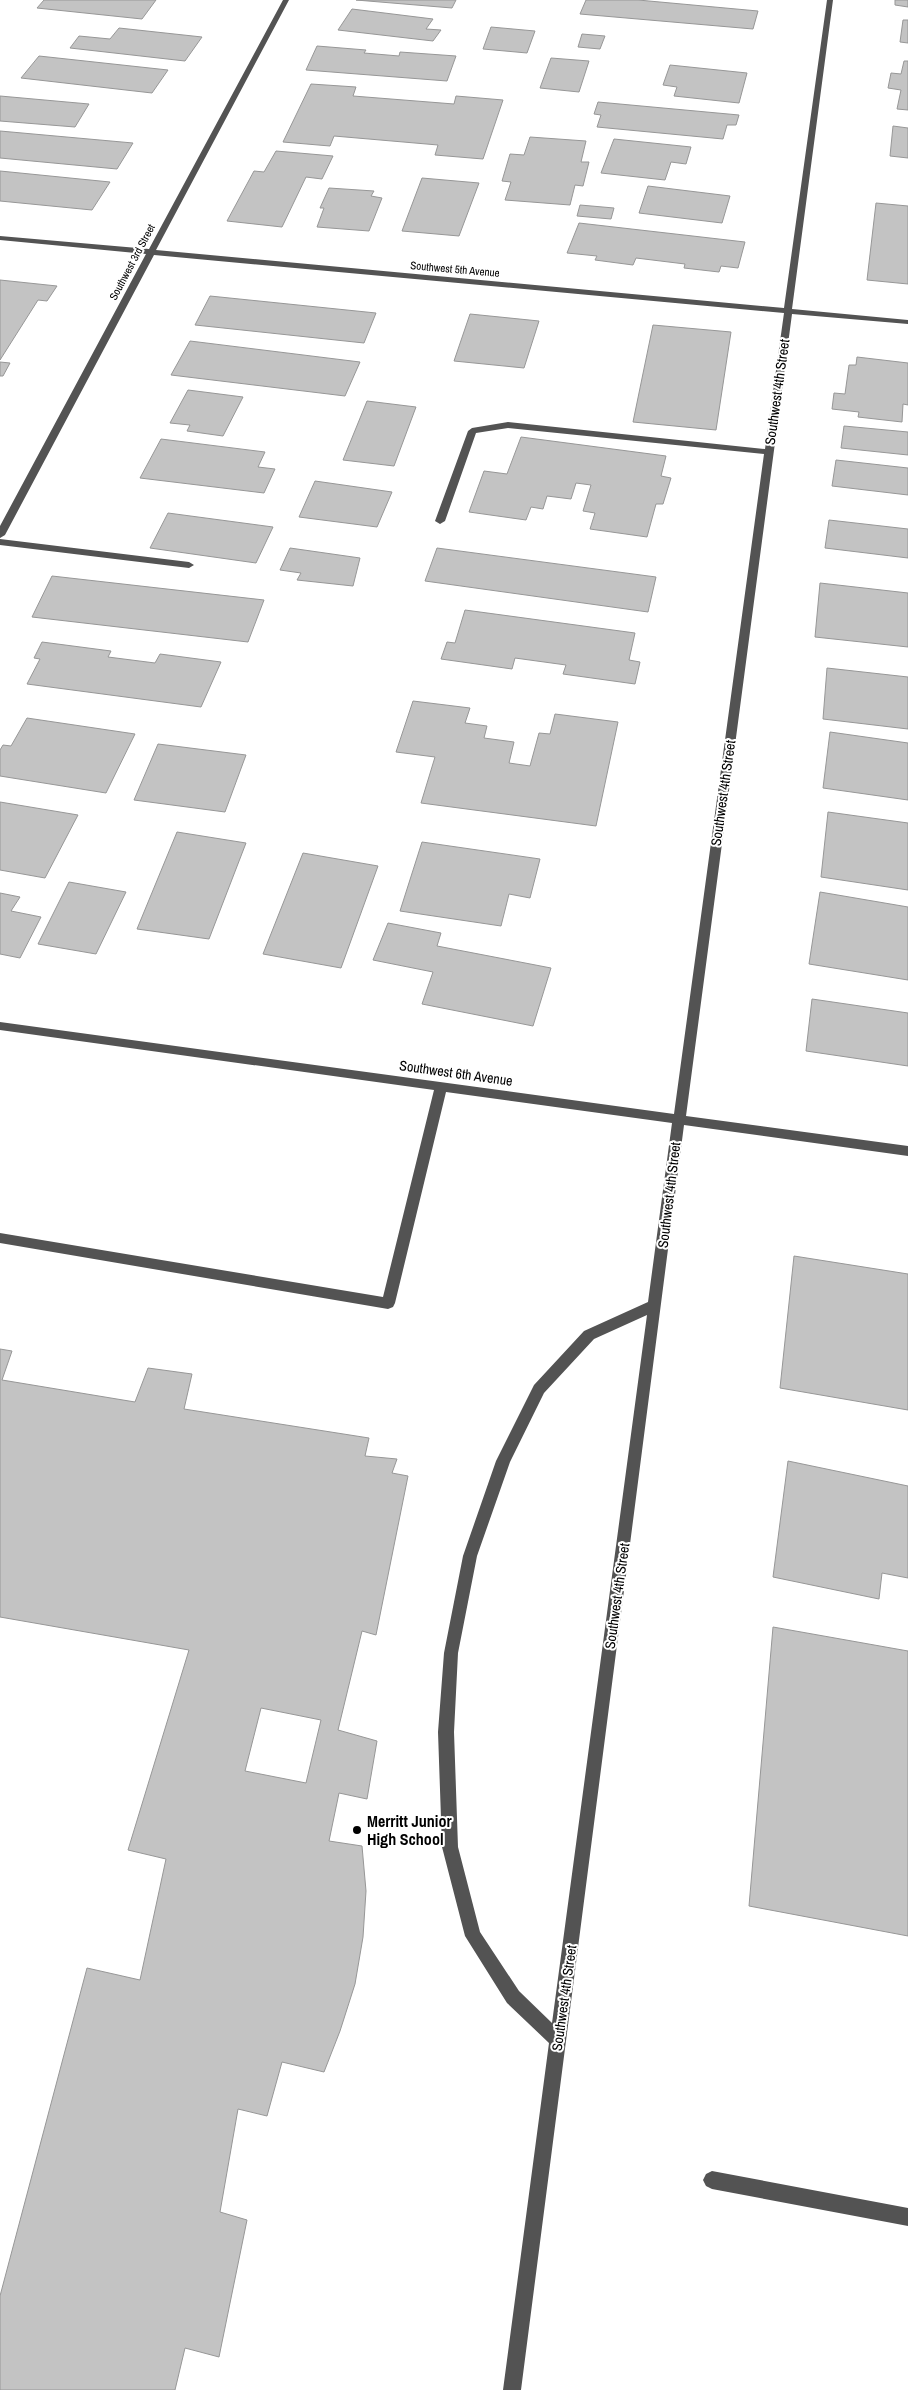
<svg xmlns="http://www.w3.org/2000/svg" width="908" height="2390" viewBox="0 0 908 2390" font-family="'Archivo Narrow',sans-serif">
  <style>
    .building { fill: #c3c3c3; stroke: #979797; fill-rule: evenodd }
    .lines { fill: none; stroke-linecap: round; stroke-linejoin: round }
    .minor { fill: #535353; fill-rule: evenodd }
    .poi-dot { fill: #000; stroke: #fff; stroke-width: 2 }
    .labels { text-anchor: middle; stroke-width: 4; stroke-linejoin: round; paint-order: stroke }
    .far-street-label { font-size: 11px; fill: #000; stroke: #fff }
    .street-label { font-size: 14px; fill: #000; stroke: #fff }
    .near-poi-label { font-size: 16px; font-weight: bold; fill: #000; stroke: #fff; text-anchor: start }
  </style>
  <rect width="100%" height="100%" fill="#fff"/>
  <path class="building" d="M44,0H156L142,19L37,8Z
    M356,0H456L452,8Z
    M586,0H638L758,11L753,29L580,14Z
    M895,0H908V7L895,5Z
    M352,9L433,19L426,29L441,30L433,41L338,30Z
    M903,20H908V43L900,42Z
    M491,27L535,31L527,53L483,49Z
    M119,28L202,37L185,61L70,48L79,36L110,39Z
    M582,34L605,36L600,49L578,47Z
    M317,46L366,50L364,53L399,56L400,52L456,56L447,81L306,70Z
    M39,56L168,70L152,93L21,78Z
    M551,58L589,61L579,92L540,88Z
    M904,61H908V110L897,109L901,90L888,88L891,73L901,74Z
    M670,65L747,73L739,103L674,96L677,87L663,85Z
    M311,84L356,87L353,96L454,104L456,96L503,100L483,159L435,155L438,145L334,136L330,146L283,142Z
    M0,96L89,104L75,127L0,121Z
    M598,102L739,115L736,125H727L723,139L597,127L601,115L594,114Z
    M893,126L908,128V158L890,156Z
    M0,131L133,143L117,169L0,158Z
    M530,137L586,141L581,162H589L583,186L575,185L570,205L505,200L511,182L502,181L510,154L524,155Z
    M614,139L691,147L686,164L671,162L665,180L601,173Z
    M276,151L333,156L322,179L306,177L282,227L227,221L254,171L264,172Z
    M0,171L110,182L92,210L0,201Z
    M422,178L479,183L459,236L402,231Z
    M648,186L730,196L722,223L639,213Z
    M329,188L374,191L371,196L382,198L369,231L317,227L324,208H320Z
    M876,203L908,206V284L867,280Z
    M580,205L614,208L611,219L577,216Z
    M579,223L745,242L738,268L721,266L719,272L684,268L685,264L636,258L633,265L595,260L597,256L567,253Z
    M0,280L57,286L47,301L38,300L0,360Z
    M210,296L376,313L364,343L195,325Z
    M470,314L539,321L524,368L454,361Z
    M653,325L731,332L716,430L633,422Z
    M190,341L360,362L345,396L171,375Z
    M857,357L908,363V405L903,404L902,422L858,417L859,412L832,409L834,393L845,394L849,365H856Z
    M0,362L10,363L3,376H0Z
    M188,390L243,397L223,436L187,431L190,425L170,423Z
    M367,401L416,407L394,466L343,460Z
    M844,426L908,432V455L841,448Z
    M521,437L666,456L661,476L671,478L663,504H656L647,537L590,529L595,513L583,511L591,485L576,483L571,499L547,496L543,509L531,507L526,520L469,512L484,471L507,474Z
    M161,439L265,452L258,467L275,469L264,493L140,478Z
    M836,460L908,468V495L832,486Z
    M315,481L392,492L377,527L299,517Z
    M168,513L273,527L256,563L150,548Z
    M829,520L908,529V558L825,548Z
    M290,548L360,558L353,586L297,580L301,573L280,570Z
    M437,548L656,577L648,612L425,581Z
    M52,576L264,600L248,642L32,617Z
    M820,583L908,593V647L815,637Z
    M465,610L635,633L629,660L640,662L635,684L563,674L566,665L515,658L512,669L441,659L447,642L455,643Z
    M42,642L111,651L108,657L155,663L160,654L221,662L201,707L27,684L40,659L34,658Z
    M827,668L908,677V729L823,719Z
    M413,701L470,708L465,723L487,726L484,738L514,742L509,763L530,766L539,733L550,734L555,714L618,722L596,826L421,803L435,757L396,752Z
    M27,718L135,734L106,793L0,776V750L3,745L11,746Z
    M830,732L908,743V800L823,788Z
    M158,744L246,755L225,812L134,800Z
    M0,802L78,815L45,878L0,870Z
    M828,812L908,823V890L821,877Z
    M177,832L246,843L209,939L137,929Z
    M422,842L540,859L530,898L509,894L501,926L400,911Z
    M303,853L378,866L341,968L263,954Z
    M69,882L126,892L96,954L38,944Z
    M820,892L908,907V980L809,964Z
    M0,893L20,897L11,911L41,917L20,958L0,954Z
    M388,923L441,933L437,946L551,968L533,1026L422,1004L433,972L373,960Z
    M812,999L908,1013V1066L806,1051Z
    M794,1256L908,1274V1410L780,1388Z
    M0,1349L12,1351L2,1380L135,1402L148,1368L192,1374L184,1409L369,1438L365,1456L397,1459L392,1473L408,1476L376,1635L362,1631L338,1730L377,1741L367,1799L339,1793L329,1841L362,1846L366,1891L363,1937L355,1984L340,2031L324,2072L282,2062L267,2116L238,2109L220,2212L247,2220L219,2357L185,2348L175,2390H0V2296L87,1968L140,1980L166,1859L128,1850L189,1650L0,1617ZM261,1708L321,1720L306,1783L245,1771Z
    M788,1461L908,1486V1578L882,1573L879,1599L773,1577Z
    M773,1627L908,1651V1936L749,1906Z"/>
  <g class="lines">
    <path class="minor" d="M283,0H289L156,250L784,308L827,0H833L792,309L908,320V324L792,314L686,1116L908,1146V1156L684,1125L521,2390H503L549,2043L507,2003L465,1936L442,1847L438,1732L444,1653L463,1556L496,1461L534,1385L584,1331L648,1302L672,1123L446,1092L395,1303L393,1307L388,1309L0,1243V1233L383,1297L434,1090L0,1030V1022L674,1114L764,454L508,428L476,433L445,521L440,524L435,521L468,431L472,428L508,422L765,449L784,313L154,255L5,535L0,538V526L146,254L0,240V236L149,249ZM647,1315L552,2023L519,1991L480,1932L458,1847L454,1732L458,1653L477,1556L510,1462L544,1393L594,1339Z
      M0,539L189,562L194,565L189,568L0,545Z
      M712,2171L908,2208V2226L712,2189L706,2186L703,2180L706,2174Z"/>
  </g>
  <circle class="poi-dot" cx="357" cy="1830" r="5"/>
  <g class="labels">
    <g class="far-street-label">
      <text transform="translate(132 262) rotate(-62)" y="4">Southwest 3rd Street</text>
      <text transform="translate(455 269) rotate(5)" y="4">Southwest 5th Avenue</text>
    </g>
    <g class="street-label">
      <text transform="translate(777 392) rotate(-82)" y="5">Southwest 4th Street</text>
      <text transform="translate(723 793) rotate(-82)" y="5">Southwest 4th Street</text>
      <text transform="translate(456 1073) rotate(8)" y="5">Southwest 6th Avenue</text>
      <text transform="translate(669 1195) rotate(-83)" y="5">Southwest 4th Street</text>
      <text transform="translate(617 1596) rotate(-82)" y="5">Southwest 4th Street</text>
      <text transform="translate(564 1998) rotate(-82)" y="5">Southwest 4th Street</text>
    </g>
    <g class="near-poi-label">
      <text x="367" y="1827">Merritt Junior<tspan x="367" dy="18">High School</tspan></text>
    </g>
  </g>
</svg>
